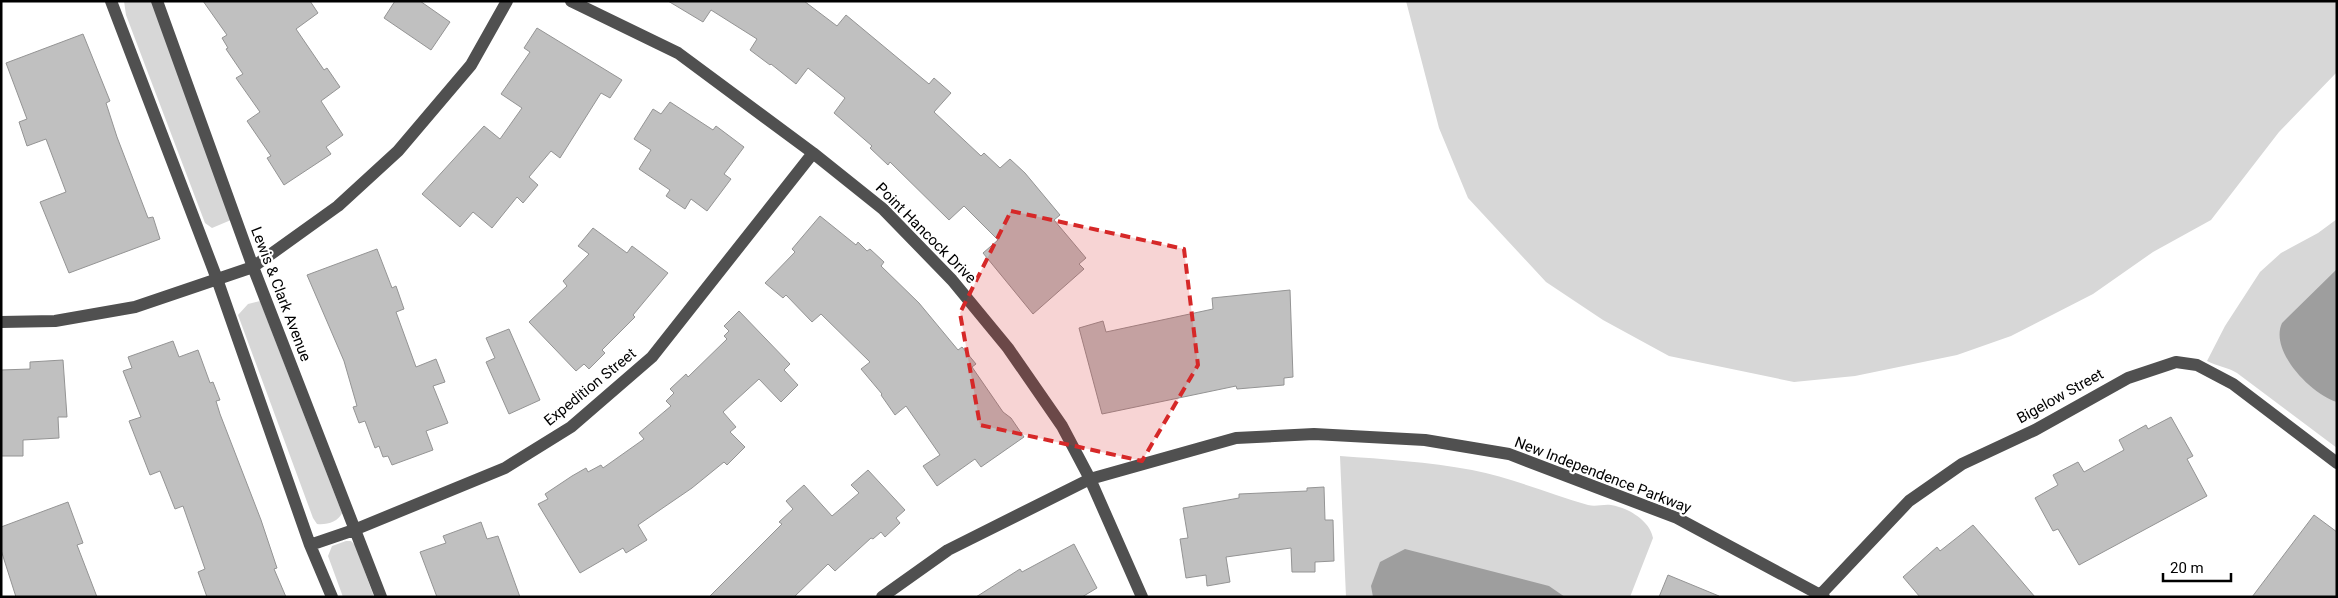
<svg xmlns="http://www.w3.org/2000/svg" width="2338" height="598" viewBox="0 0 2338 598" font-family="Roboto,sans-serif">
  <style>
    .green { fill: #d7d7d7 }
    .water { fill: #9e9e9e }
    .building { fill: #c0c0c0; stroke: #949494 }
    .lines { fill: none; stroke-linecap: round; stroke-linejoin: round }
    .minor { stroke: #505050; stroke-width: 12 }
    .marked { fill: #d62828; fill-opacity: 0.2; stroke: #d62828; stroke-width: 4; stroke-dasharray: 10 6; stroke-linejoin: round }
    .labels { text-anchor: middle; stroke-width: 4.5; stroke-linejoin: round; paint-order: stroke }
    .street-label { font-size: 15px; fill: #000; stroke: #fff }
  </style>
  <rect width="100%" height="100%" fill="#fff"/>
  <path class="green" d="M124,1H154L231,220L212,228L205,223L126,15Z
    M1406,1H2337V72L2279,132L2211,220L2153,252L2093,294L2011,336L1957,355L1855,376L1794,382L1669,356L1603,320L1546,282L1468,198L1439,128Z
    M2337,219V448L2237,373C2227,367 2217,366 2207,361L2225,326L2260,272L2281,253L2318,233Z
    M260,301L342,513C338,522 327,525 317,524L313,518L238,315L248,304Z
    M1340,456C1384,459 1428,462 1472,470C1512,478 1550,494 1588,505C1596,507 1603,504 1611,505C1629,508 1650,521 1653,538L1630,597H1346Z
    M346,541H351L355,545L374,597H343L328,556L332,546Z"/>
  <path class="water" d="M2337,269V402C2311,394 2269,351 2282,323Z
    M1405,549L1549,586L1565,597H1373L1371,586L1380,562Z"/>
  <path class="building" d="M203,1H310L318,13L296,29L324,70L327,68L340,87L321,101L343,135L326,147L331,154L284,185L267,158L271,156L247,121L260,112L236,78L243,74L226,49L228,48L222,38L227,35Z
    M395,1H420L450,22L431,50L384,18Z
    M668,1H804L837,26L846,15L929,84L934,78L951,93L934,112L981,156L984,153L1000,168L1010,159L1025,173L1060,215L1054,220L1086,258L1079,264L1084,269L1033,314L983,253L998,240L964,206L949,220L890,162L888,165L870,148L872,146L834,113L845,98L808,68L796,84L771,64L770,65L750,50L757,39L711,10L703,22Z
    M537,28L622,80L610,98L601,93L560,158L551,151L529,177L538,185L523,203L517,197L492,228L473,212L460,227L422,194L484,126L500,139L522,108L501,94L530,52L524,48Z
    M83,34L110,101L106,103L117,137L148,218L153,217L160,239L69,273L40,202L66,192L46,139L27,146L19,122L27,119L6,63Z
    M670,102L713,130L716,126L744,147L724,174L731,179L707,211L691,199L685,209L666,196L670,190L639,169L651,150L634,139L653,109L661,114Z
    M820,216L856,245L858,242L867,251L870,249L884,262L881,266L919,303L958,350L962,347L976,364L972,367L1003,412L1011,418L1024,437L981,467L975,459L937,486L923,466L940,455L906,406L895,415L881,395L882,394L861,369L870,362L821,314L812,322L786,295L783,298L765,283L795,252L792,249Z
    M593,228L627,253L632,246L668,273L633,315L635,317L602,350L605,353L589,369L584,364L576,371L529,322L567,286L563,281L589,254L578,246Z
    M377,249L392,288L396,286L404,309L396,312L416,367L436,359L445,382L433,386L448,423L426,431L433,450L392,465L388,456L383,457L379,446L375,448L365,421L359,423L353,407L357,406L344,361L307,275Z
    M1290,290L1293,377L1284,378V385L1237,389L1236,386L1102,414L1079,328L1103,321L1106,332L1213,309L1212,298Z
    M739,311L790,364L784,370L798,385L781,402L759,379L723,412L736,427L730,432L745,447L727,465L724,462L692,488L638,525L647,540L626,553L623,548L580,573L538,504L548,499L545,494L572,476L586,468L588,472L601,465L603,468L644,439L639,433L671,406L666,401L674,393L670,389L686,374L688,377L727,339L724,336L729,331L724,326Z
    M509,329L540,400L509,414L486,362L495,358L486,338Z
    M173,341L179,357L198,350L210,383L213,382L220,400L216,401L220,414L261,520L277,568L274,569L286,597H207L198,572L205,569L183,506L175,509L160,471L150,475L129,421L141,417L123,371L132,368L128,357Z
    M63,360L67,417H58L59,438L23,440V456H1V370L30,369V362Z
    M2171,417L2193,456L2187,459L2207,496L2079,565L2058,529L2053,531L2035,498L2058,485L2053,475L2078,462L2084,472L2124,450L2119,440L2146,425L2148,429Z
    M868,470L905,510L896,518L900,523L885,537L881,532L873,539L871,538L835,571L828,564L794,597H709L782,524L779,522L793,509L786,501L804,485L832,516L859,493L851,485Z
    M1324,487L1325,520H1333L1334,561L1315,562V572H1292L1291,548L1226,557L1230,582L1207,586L1206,575L1186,578L1180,539L1188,538L1183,508L1239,498V494L1307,491V488Z
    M68,502L83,543L77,545L97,597H16L1,550V527Z
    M2314,515L2337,532V597H2252Z
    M481,522L487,539L498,536L520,597H437L420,552L446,543L443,536Z
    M1973,525L2001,557L2035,597H1920L1903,577L1937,547L1940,551Z
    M1074,544L1097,588L1082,597H976L1020,569L1022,572Z
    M1668,575L1719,596L1718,597H1659Z"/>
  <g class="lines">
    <path class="minor" d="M111,1L217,279L310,545L332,597
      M157,1L253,267L381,597
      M571,1L678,53L813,153L883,209L952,280L1008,348L1062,426L1090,479L1142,597
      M1,322L55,321L135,307L253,267L338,206L398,151L471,65L507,1
      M310,545L354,530L505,468L571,427L652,357L813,153
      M1821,594L1909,501L1962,464L2035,430L2128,378L2176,362L2197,365L2233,384L2337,463
      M882,597L948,550L1090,479L1236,438L1314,434L1425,440L1509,454L1677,518L1824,597"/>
  </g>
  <path class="marked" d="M1011,211L1184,249L1198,365L1142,461L980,425L960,313Z"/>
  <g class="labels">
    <g class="street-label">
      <text transform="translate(926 233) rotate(45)" y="5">Point Hancock Drive</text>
      <text transform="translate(281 294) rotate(69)" y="5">Lewis &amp; Clark Avenue</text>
      <text transform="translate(590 387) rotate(-39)" y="5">Expedition Street</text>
      <text transform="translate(2060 396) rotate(-29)" y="5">Bigelow Street</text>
      <text transform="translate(1603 475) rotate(21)" y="5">New Independence Parkway</text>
    </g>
  </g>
  <rect width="2338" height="598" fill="none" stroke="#000000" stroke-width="5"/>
  <path d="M2163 573v8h68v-8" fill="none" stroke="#000000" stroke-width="2.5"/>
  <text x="2170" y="573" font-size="15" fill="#000000" stroke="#ffffff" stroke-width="4" paint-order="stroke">20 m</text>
</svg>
